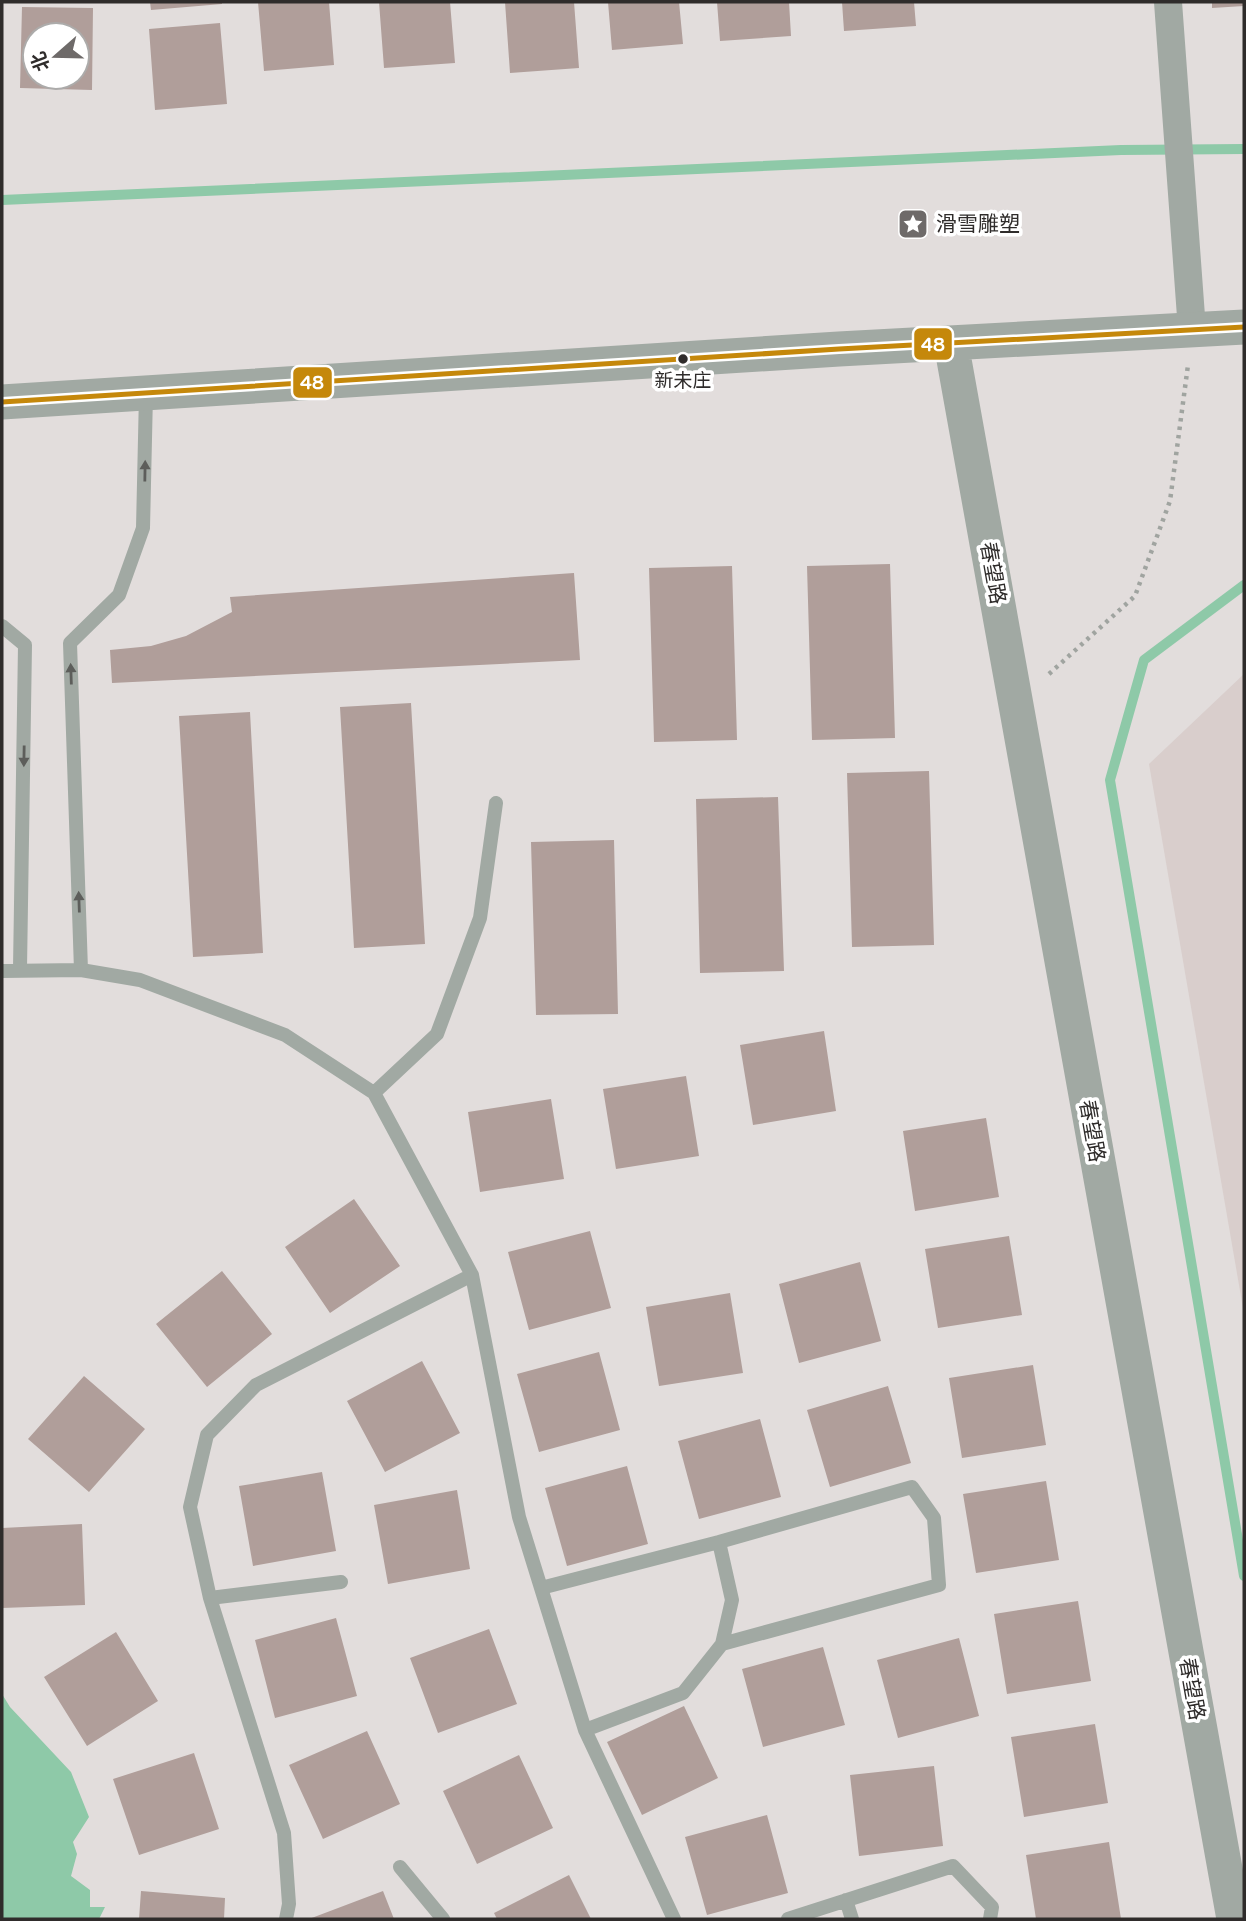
<svg xmlns="http://www.w3.org/2000/svg" width="1246" height="1921" viewBox="0 0 1246 1921" font-family="'Varela Round','Noto Sans SC',sans-serif">
  <style>
    .built { fill: #d9cecc }
    .water { fill: #8ec9a8 }
    .lines { fill: none; stroke-linecap: round; stroke-linejoin: round }
    .stream { stroke: #8ec9a8; stroke-width: 10 }
    .building { fill: #b09e9a; fill-rule: evenodd }
    .path { stroke: #a0a4a0; stroke-width: 4.5; stroke-dasharray: 3.5 5; stroke-linecap: butt }
    .service { stroke: #a1a9a3; stroke-width: 14 }
    .minor { stroke: #a1a9a3; stroke-width: 28 }
    .tertiary { stroke: #a1a9a3; stroke-width: 35 }
    .bus-1-casing { stroke: #fff; stroke-width: 10 }
    .bus-1 { stroke: #c5880b; stroke-width: 5 }
    .oneway { fill: #5d5e5b }
    .bus-dot { fill: #2f2c2b; stroke: #fff; stroke-width: 2.5 }
    .labels { text-anchor: middle; stroke-width: 7; stroke-linejoin: round; paint-order: stroke }
    .bus-label { font-size: 19px; fill: #2f2c2b; stroke: #fff }
    .poi-label { font-size: 21px; fill: #2f2c2b; stroke: #fff; text-anchor: start }
    .street-label { font-size: 21px; fill: #2f2c2b; stroke: #fff }
    .line-badge { stroke: #fff; stroke-width: 2.5 }
    .badge-label { font-size: 19px; text-anchor: middle; font-weight: bold; fill: #fff }
  </style>
  <rect width="100%" height="100%" fill="#e2dddc"/>
  <path class="built" d="M1244,674V1314L1149,764Z"/>
  <path class="water" d="M2,1694L10,1707L71,1772L89,1817L73,1842L77,1854L71,1876L90,1890V1907H105L99,1919H2Z"/>
  <g class="lines">
    <path class="stream" d="M2,200L1121,150L1244,149
      M1244,585L1144,660L1110,780L1244,1576"/>
  </g>
  <path class="building" d="M150,2H222V4L151,10Z
    M258,2H329L334,65L264,71Z
    M379,2H450L455,63L384,68Z
    M505,2H574L579,68L510,73Z
    M608,2H679L683,44L612,50Z
    M717,2H789L791,36L720,41Z
    M842,2H914L916,26L844,31Z
    M1212,2H1244V6L1212,8Z
    M22,7L93,8L92,90L20,88ZM35,35H77V77H35Z
    M220,23L227,104L155,110L149,29Z
    M890,564L895,738L812,740L807,566Z
    M732,566L737,740L654,742L649,568Z
    M574,573L580,660L112,683L110,650L151,646L186,636L232,612L230,597Z
    M411,703L425,944L354,948L340,707Z
    M250,712L263,953L193,957L179,716Z
    M929,771L934,945L852,947L847,773Z
    M778,797L784,971L700,973L696,799Z
    M614,840L618,1014L536,1015L531,842Z
    M824,1031L836,1111L753,1125L740,1045Z
    M686,1076L699,1156L616,1169L603,1089Z
    M551,1099L564,1179L480,1192L468,1112Z
    M986,1118L999,1197L915,1211L903,1131Z
    M354,1199L400,1266L330,1313L285,1247Z
    M590,1231L611,1308L529,1330L508,1252Z
    M1009,1236L1022,1315L938,1328L925,1249Z
    M860,1262L881,1341L799,1363L779,1284Z
    M222,1271L272,1334L207,1387L156,1324Z
    M730,1293L743,1373L659,1386L646,1307Z
    M599,1352L620,1430L539,1452L517,1374Z
    M422,1361L460,1433L385,1472L347,1401Z
    M1033,1365L1046,1445L962,1458L949,1378Z
    M84,1376L145,1429L89,1492L28,1439Z
    M888,1386L911,1463L830,1487L807,1410Z
    M760,1419L781,1497L699,1519L678,1441Z
    M627,1466L648,1544L567,1566L545,1488Z
    M322,1472L336,1551L253,1566L239,1486Z
    M1046,1481L1059,1560L976,1573L963,1494Z
    M457,1490L470,1569L388,1584L374,1505Z
    M82,1524L85,1605L2,1608V1528Z
    M1078,1601L1091,1681L1007,1694L994,1614Z
    M336,1618L357,1696L275,1718L255,1640Z
    M489,1629L517,1704L438,1733L410,1658Z
    M116,1632L158,1701L87,1746L44,1677Z
    M959,1638L979,1716L898,1738L877,1660Z
    M823,1647L845,1725L763,1747L742,1669Z
    M684,1706L718,1778L642,1815L607,1742Z
    M1095,1724L1108,1803L1024,1817L1011,1737Z
    M367,1731L400,1804L323,1839L289,1765Z
    M194,1753L219,1829L139,1855L113,1779Z
    M519,1755L553,1828L477,1864L443,1791Z
    M934,1766L943,1846L859,1856L850,1775Z
    M767,1815L788,1893L707,1915L685,1837Z
    M1109,1842L1121,1919H1036L1026,1855Z
    M569,1875L591,1919H497L494,1913Z
    M141,1891L225,1898L224,1919H139Z
    M383,1891L394,1919H309Z"/>
  <g class="lines">
    <path class="path" d="M1049,674L1135,596L1170,501L1188,365"/>
    <path class="service" d="M2,626L25,645L20,969
      M81,970L70,643L119,595L143,528L146,394
      M2,971L81,970L140,980L285,1035L374,1093L472,1275L519,1517L585,1730L674,1919
      M374,1093L437,1034L480,918L496,803
      M541,1588L719,1542L912,1487L934,1518L939,1585L722,1644
      M210,1598L341,1582
      M585,1730L683,1693L722,1644L732,1600L719,1542
      M400,1867L443,1919
      M846,1900L852,1919
      M286,1919L289,1904L284,1833L210,1598L190,1507L207,1435L256,1385L472,1275
      M788,1919L953,1866L992,1907L990,1919"/>
    <path class="minor" d="M1168,2L1192,330"/>
    <path class="tertiary" d="M951,343L1234,1919
      M2,402L839,349L1244,327"/>
    <g class="bus-1-casing">
      <path id="bus-1" d="M2,402L839,349L1244,327"/>
    </g>
    <use href="#bus-1" class="bus-1"/>
  </g>
  <defs><path id="oneway-solid" d="M-6-.8H1V-3.2L6.5 0L1 3.2V.8H-6Z" transform="scale(1.75)"/></defs>
  <g class="oneway">
    <use href="#oneway-solid" transform="translate(145 471) rotate(-89)"/>
    <use href="#oneway-solid" transform="translate(71 674) rotate(-92)"/>
    <use href="#oneway-solid" transform="translate(24 756) rotate(91)"/>
    <use href="#oneway-solid" transform="translate(79 902) rotate(-92)"/>
  </g>
  <defs>
    <g id="sight-square" transform="scale(1.575)"><rect x="-9" y="-9" width="18" height="18" rx="4" fill="#6e6a69" stroke="#fff"/><path d="M0-6L1.8-2.2L6-1.7L2.9 1.2L3.7 5.4L0 3.3L-3.7 5.4L-2.9 1.2L-6-1.7L-1.8-2.2Z" fill="#fff"/></g>
  </defs>
  <g fill-rule="evenodd">
    <use href="#sight-square" x="913" y="224"/>
  </g>
  <circle class="bus-dot" cx="683" cy="359" r="6"/>
  <g class="labels">
    <g class="bus-label">
      <text x="683" y="387">新未庄</text>
    </g>
    <g class="poi-label">
      <text x="936" y="231">滑雪雕塑</text>
    </g>
    <g class="street-label">
      <text transform="translate(993 573) rotate(80)" y="7">春望路</text>
      <text transform="translate(1092 1131) rotate(80)" y="7">春望路</text>
      <text transform="translate(1192 1689) rotate(80)" y="7">春望路</text>
    </g>
  </g>
  <g class="line-badge">
    <rect x="913" y="327" width="40" height="34" rx="7" fill="#c5880b"/>
    <rect x="292" y="366" width="41" height="33" rx="7" fill="#c5880b"/>
  </g>
  <g class="badge-label">
    <text x="933" y="351">48</text>
    <text x="312" y="389">48</text>
  </g>
  <rect width="1246" height="1921" fill="none" stroke="#2f2c2b" stroke-width="7"/>
  <g transform="translate(56 56) rotate(250)"><circle r="33" fill="#ffffff" stroke="#acabaa" stroke-width="2"/>
  <path d="M0-5L12 26L0 18L-12 26Z" fill="#6e6a69"/>
  <text y="-10" font-size="19" font-weight="bold" text-anchor="middle" fill="#2f2c2b">北</text>
  </g>
</svg>
